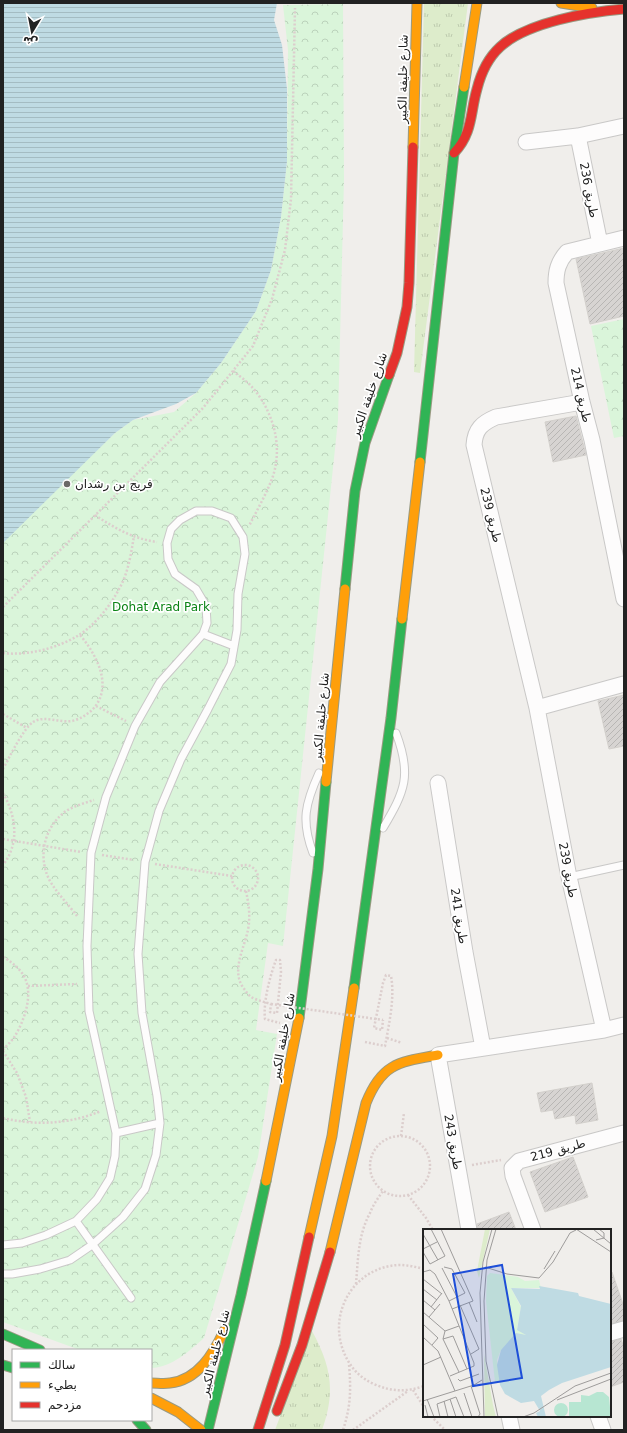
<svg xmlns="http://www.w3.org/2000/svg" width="627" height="1433" viewBox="0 0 627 1433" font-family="'DejaVu Sans','Noto Sans Arabic',sans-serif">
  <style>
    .grass { fill: url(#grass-tufts) }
    .park { fill: url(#park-crowns) }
    .water { fill: url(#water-rules) }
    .building { fill: url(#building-hatch); stroke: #d3d0cc }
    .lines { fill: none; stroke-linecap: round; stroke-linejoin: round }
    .lane-casing { stroke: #c9c8c7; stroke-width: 9 }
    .street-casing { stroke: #c9c8c7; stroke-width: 17 }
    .fast-casing { stroke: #999a82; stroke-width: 11 }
    .slow-casing { stroke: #999a82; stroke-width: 11 }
    .jam-casing { stroke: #999a82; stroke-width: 11 }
    .path { stroke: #dccecd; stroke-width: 2.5; stroke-dasharray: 2 2; stroke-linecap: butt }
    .lane { stroke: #fdfcfc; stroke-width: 7 }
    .street { stroke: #fdfcfc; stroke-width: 15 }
    .fast { stroke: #30b455; stroke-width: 9 }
    .slow { stroke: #ff9f0a; stroke-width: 9 }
    .jam { stroke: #e5322d; stroke-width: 9 }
    .path-bridge { stroke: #dccecd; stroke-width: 2.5; stroke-dasharray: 2 2; stroke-linecap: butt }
    .poi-dot { fill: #6a6968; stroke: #fff; stroke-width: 1.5 }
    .labels { text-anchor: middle; stroke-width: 3.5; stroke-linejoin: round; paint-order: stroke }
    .street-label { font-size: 12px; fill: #222; stroke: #fff }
    .poi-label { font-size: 12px; fill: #222; stroke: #fff; text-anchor: start }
    .park-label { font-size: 12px; fill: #0c8416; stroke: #fff }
    .inset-road { fill: none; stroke: #9e9c9b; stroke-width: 1 }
    .view { fill: #1d4ed8; fill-opacity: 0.15; stroke: #1d4ed8; stroke-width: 2 }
    .inset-edge { fill: none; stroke: #222; stroke-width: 2 }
  </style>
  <defs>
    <pattern id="grass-tufts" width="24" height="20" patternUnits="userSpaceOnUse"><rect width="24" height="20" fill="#ddeccb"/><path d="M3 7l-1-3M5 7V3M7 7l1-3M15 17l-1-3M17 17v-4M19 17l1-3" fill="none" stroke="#bdcaae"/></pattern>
    <pattern id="park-crowns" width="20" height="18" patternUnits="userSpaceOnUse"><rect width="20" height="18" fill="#daf5da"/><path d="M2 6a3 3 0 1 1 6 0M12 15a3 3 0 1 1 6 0" fill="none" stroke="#bbd2bb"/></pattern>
    <pattern id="water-rules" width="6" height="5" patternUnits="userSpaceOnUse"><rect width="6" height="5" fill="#bfdbe3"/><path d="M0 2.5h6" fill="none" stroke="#a4bcc2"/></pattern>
    <pattern id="building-hatch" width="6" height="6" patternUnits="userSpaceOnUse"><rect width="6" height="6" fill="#d7d4d2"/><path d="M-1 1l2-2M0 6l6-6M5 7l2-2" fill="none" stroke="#b8b6b4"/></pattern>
  </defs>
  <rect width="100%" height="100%" fill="#f0eeeb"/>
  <path class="grass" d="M424,3H468L420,373L414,372Z
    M312,1331C331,1366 336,1391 322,1430H275Z"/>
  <path class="park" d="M343,4L344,179L338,420L283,946L268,943L256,1030L277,1034L258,1157L204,1338C189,1351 173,1367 151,1368V1350H80L3,1322V540L115,433L133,420L174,412L196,393L221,363L256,311L271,270L281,217L287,161L288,50L283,5Z
    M624,319V436L614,438L591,326Z"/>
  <path class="water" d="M3,3H277L274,20L282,45L287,89V161L281,217L271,270L256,311L221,363L196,393L176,404L133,420L115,433L3,543Z"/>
  <path class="building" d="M624,248V316L590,324L576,259Z
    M576,416L586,455L553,462L545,422Z
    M624,695V746L609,749L598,701Z
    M592,1083L598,1120L576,1124L575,1115L555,1119L553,1110L541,1112L537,1093Z
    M573,1157L588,1197L545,1212L530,1172Z
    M509,1212L516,1230H478L477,1224Z
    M612,1272L624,1307V1320L610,1324V1273Z
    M621,1339L624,1348V1382L610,1387V1342Z"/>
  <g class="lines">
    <g class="lane-casing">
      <path id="lane" d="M203,634L234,646
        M383,828C405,791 412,775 396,733
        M313,853C301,821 305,804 319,773
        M569,877L624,865
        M116,1133L160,1123
        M76,1221L131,1298
        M3,1245L22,1243L46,1235L76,1221L97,1199L110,1178L115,1156L116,1133L89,1011L87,946L91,853L106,797L135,726L160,682L203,634L207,623L206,606L196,589L175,574L168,559L167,543L171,529L180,520L196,511H212L231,518L243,537L245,554L238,594L237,630L231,664L208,709L181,759L159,811L145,862L138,954L142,1013L157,1096L160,1123L156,1155L145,1189L123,1217L92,1245L70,1260L40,1269L12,1274H3"/>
    </g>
    <g class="street-casing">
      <path id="street" d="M578,136L600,244
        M526,142L578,136L624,126
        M624,238L567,252C558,262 556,271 556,283L582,402L592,440L624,599
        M582,402L496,417C482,423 475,429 474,445L537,708L569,877L604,1030
        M537,708L624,684
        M438,783L465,952L483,1048
        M469,1230L438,1055L604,1030L624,1025
        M533,1230L513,1176L512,1168L519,1161L624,1133
        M610,1333L624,1329
        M509,1416L512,1430
        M598,1416L603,1430"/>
    </g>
    <g class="fast-casing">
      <path id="fast" d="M420,462L454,153L464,87
        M345,589L355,491L365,443L389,375
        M354,988L391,718L402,619
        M299,1018L318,869L326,782
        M3,1334L40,1350
        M3,1365L13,1368
        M137,1420L146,1430
        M208,1430L241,1295L266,1181"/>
    </g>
    <g class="slow-casing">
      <path id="slow" d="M561,3L592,8
        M464,87L477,3
        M413,147L417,3
        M402,619L420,462
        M326,782L345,589
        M266,1181L299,1018
        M309,1237L332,1136L354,988
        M330,1252L366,1103C382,1063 399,1062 438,1055
        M151,1383C157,1383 164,1384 170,1383C198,1380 213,1354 224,1331
        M151,1398L178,1412L201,1430"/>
    </g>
    <g class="jam-casing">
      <path id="jam" d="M454,153C473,133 470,113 477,89C481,73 488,58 500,47C527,22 589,12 624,9
        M389,375L397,353L407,307L409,283L413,147
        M277,1411L302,1345L330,1252
        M258,1430L285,1345L309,1237"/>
    </g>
    <path class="path" d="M233,371C239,376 247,381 252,387C273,411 283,445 273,476C267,493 257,510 249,526
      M95,515C114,528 134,539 157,542
      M3,607L203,408L253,346L272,299L285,250L291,199L295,8
      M3,653C28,656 58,648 79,635C94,626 111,605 119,589C128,574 131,554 134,536
      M96,706L126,721
      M3,714L27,728
      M3,769C9,758 23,729 33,722C44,715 59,723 72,721C80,719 87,715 93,709C114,686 96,654 80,635
      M3,793C16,816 20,843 3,865
      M3,839L81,852
      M102,855L134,860
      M155,864L232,876
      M232 878a13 13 0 1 1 26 0a13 13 0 1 1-26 0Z
      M246,891C248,901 250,911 249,922C248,944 228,970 245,990C247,993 250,997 253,998C259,1001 265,1002 271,1004L270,1012L277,1013L281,972L280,960H276C270,976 263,1002 265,1019L280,1023
      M77,916C69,905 53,889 48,877C38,854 45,826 66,811C74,806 85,803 94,800
      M3,957C10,961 17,966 22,973C35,991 25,1019 15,1036C12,1041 7,1045 3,1050
      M28,986L77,984
      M387,1038L402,1043
      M365,1042L385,1046C389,1024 395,998 391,976L386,975L383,983L374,1028L382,1030L383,1020
      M3,1051L17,1073L26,1097L30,1122
      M3,1118C36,1126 70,1124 101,1111
      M401,1136L404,1113
      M370 1166a30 30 0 1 1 60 0a30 30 0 1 1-60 0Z
      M472,1165L501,1160
      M408,1195L426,1218L433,1230
      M424,1269C416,1267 408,1265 400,1265C354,1266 326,1314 345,1355C351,1368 360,1378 374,1384C391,1392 407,1392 424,1386
      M356,1284C358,1260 358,1235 370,1213C373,1205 378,1198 383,1191
      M413,1390L424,1407
      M431,1416L445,1430
      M343,1430C351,1406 351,1389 349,1364
      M353,1430L408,1391"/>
    <use href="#lane" class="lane"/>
    <use href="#street" class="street"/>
    <use href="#fast" class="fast"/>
    <use href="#slow" class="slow"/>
    <use href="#jam" class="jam"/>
    <path class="path-bridge" d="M271,1004L383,1020"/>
  </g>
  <circle class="poi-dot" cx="67" cy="484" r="4"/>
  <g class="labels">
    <g class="street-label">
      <text transform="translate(403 79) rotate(-89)" y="4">شارع خليفة الكبير</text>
      <text transform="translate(589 190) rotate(79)" y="4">طريق 236</text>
      <text transform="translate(369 395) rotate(-71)" y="4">شارع خليفة الكبير</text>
      <text transform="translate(581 395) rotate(77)" y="4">طريق 214</text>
      <text transform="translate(491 515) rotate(76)" y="4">طريق 239</text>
      <text transform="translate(321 717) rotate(-85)" y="4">شارع خليفة الكبير</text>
      <text transform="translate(568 870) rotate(79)" y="4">طريق 239</text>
      <text transform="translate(459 916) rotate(81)" y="4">طريق 241</text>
      <text transform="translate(283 1037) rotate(-80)" y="4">شارع خليفة الكبير</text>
      <text transform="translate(453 1142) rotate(80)" y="4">طريق 243</text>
      <text transform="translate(558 1150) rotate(-15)" y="4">طريق 219</text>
      <text transform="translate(215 1353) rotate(-76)" y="4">شارع خليفة الكبير</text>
    </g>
    <g class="poi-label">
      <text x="75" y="488">فريج بن رشدان</text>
    </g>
    <g class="park-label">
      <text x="161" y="611">Dohat Arad Park</text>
    </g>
  </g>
  <g transform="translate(423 1229)">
    <rect width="188" height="188" fill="#f0eeeb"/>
    <path d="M62,0H67L56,49L54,42ZM61,125L70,176L73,188H62Z" fill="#ddeccb"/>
    <path d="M67,44L95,48L102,52L116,51L118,59H88L98,78L94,99L103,106H97L78,121L74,131L77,152L72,153L63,72L64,47Z" fill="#daf5da"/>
    <path d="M174,163H180L186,168L188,188H146V173H158V166L166,167ZM131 181a7 7 0 1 1 14 0a7 7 0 1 1-14 0Z" fill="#b7e6d2"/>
    <path d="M116,57L155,64L156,67L188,75V138L139,154L126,161L118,167L123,188H115L113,184L117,182L111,172L98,174L82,165L77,156L74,136L78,121L93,104L103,106L94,101L98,77L88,59L117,60Z" fill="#bfdbe3"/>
    <path class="inset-road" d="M18,0L50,72L29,80M73,0L64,31L61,72L63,132L75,188M153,0L188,23M170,0L188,15M0,5L15,31M173,11L181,9V4L176,0M0,20L14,13M0,23L7,35L22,27L8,0M21,38L29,40L42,64L26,72M62,38L84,45L116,49L130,33L147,4L153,1M19,39L34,68M121,40L132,22M0,43L7,41L12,45L26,72L51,134V137L27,147M0,50L19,65M0,60L14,71M0,71L12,81M46,73L54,93M37,76L56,120L48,125M8,78L19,64M0,83L22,102M6,88L17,75M0,95L15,109L9,116M22,102L20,110L36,143M22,102L36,97M0,108L15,122L32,162M20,110L30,107L44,140M0,136L18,128M35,150L37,152L56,145M48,157L57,185L55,188M41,164L49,188M4,170L11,188M27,170L33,188M134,171L188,150M0,172L51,156L59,151M21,172L25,188M2,176L5,188M17,188L14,175L33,168L41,188M61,188L57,64L60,33L69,0M100,188L111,184L152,157L188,144"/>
    <path class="view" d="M79,36L99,149L50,157L30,45Z"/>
    <rect width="188" height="188" class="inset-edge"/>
  </g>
  <rect width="627" height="1433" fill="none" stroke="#222222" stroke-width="8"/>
  <rect x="12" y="1349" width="140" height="72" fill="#ffffff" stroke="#a7a7a7"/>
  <rect x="20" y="1362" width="20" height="6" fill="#30b455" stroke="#a7a7a7"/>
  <text x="48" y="1369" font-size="12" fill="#222222">سالك</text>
  <rect x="20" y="1382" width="20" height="6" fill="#ff9f0a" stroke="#a7a7a7"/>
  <text x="48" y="1389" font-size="12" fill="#222222">بطيء</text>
  <rect x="20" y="1402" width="20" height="6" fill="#e5322d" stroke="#a7a7a7"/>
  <text x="48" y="1409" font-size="12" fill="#222222">مزدحم</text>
  <g transform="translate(32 32) rotate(190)" stroke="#ffffff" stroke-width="3" paint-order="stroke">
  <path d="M0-3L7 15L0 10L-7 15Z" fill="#222222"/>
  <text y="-6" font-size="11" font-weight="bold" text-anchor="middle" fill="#222222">ش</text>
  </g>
</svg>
